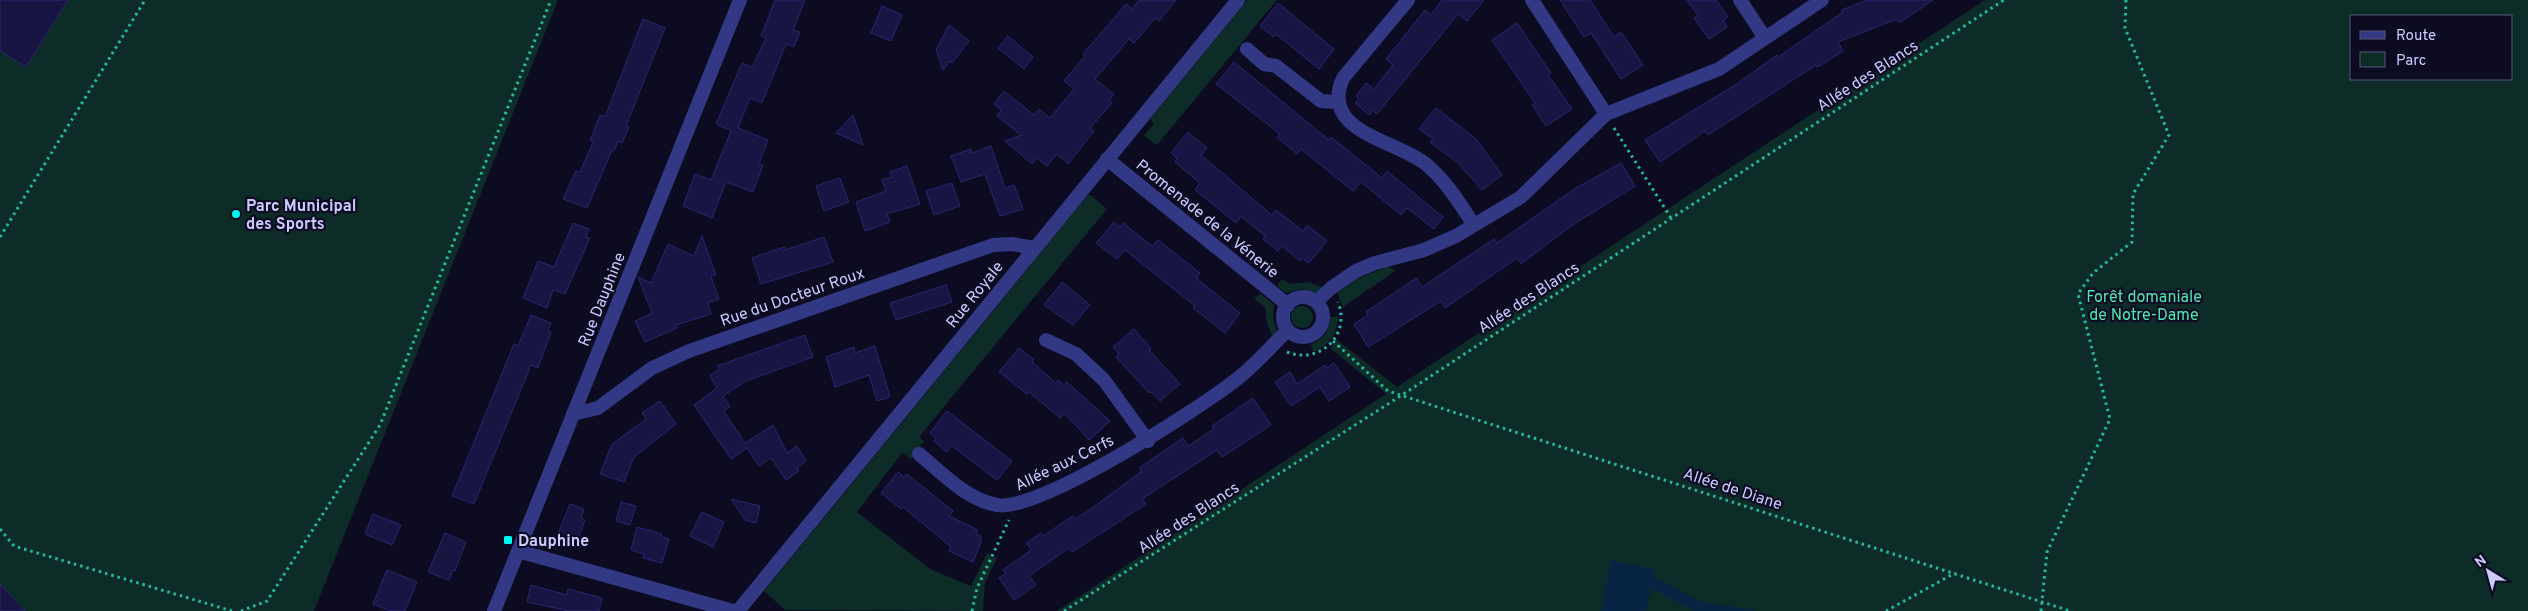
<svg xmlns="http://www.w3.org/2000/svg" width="2528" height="611" viewBox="0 0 2528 611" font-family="Overpass,sans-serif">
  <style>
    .green { fill: #0d2b27; fill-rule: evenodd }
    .water { fill: #072444 }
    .building { fill: #191543; stroke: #2b2571 }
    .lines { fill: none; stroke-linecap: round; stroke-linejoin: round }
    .path { stroke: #23bba0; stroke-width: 3; stroke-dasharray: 2.5 4; stroke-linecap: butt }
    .minor { stroke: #323884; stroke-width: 14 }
    .poi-dot { fill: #00f6f1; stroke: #0c0b21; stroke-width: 2 }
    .labels { text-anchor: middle; stroke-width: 4.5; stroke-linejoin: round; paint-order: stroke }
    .street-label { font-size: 16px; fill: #cbcbff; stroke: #0c0b21 }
    .poi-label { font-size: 16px; font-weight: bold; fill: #cbcbff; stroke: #0c0b21; text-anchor: start }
    .park-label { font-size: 16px; fill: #4ce9b0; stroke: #0c0b21 }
  </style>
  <rect width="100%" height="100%" fill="#0c0b21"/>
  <path class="green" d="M0,0H558L314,611H0Z
    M1247,0H1277L1157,145L1144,136L1154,123L1150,119Z
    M1985,0H2528V611H1057L1386,394L1330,348L1337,340L1397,387ZM2352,16H2512V79H2352Z
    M1089,194L1107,209L919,437L924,441L911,459L902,453L857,512L930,569L971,586L987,553L997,558L985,583L983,611L785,610L764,591L1029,267L1037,252Z
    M1388,266L1395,271L1343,307L1337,293L1357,279Z
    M1282,279L1289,284L1309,282L1322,287L1316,293L1301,289L1286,293L1277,286Z
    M1261,294L1274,305L1273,318L1277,331L1272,336L1266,320V309L1254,298Z
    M1291 317a11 11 0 1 1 22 0a11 11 0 1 1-22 0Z
    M1338,316C1337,333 1330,346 1313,352L1311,344C1323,339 1330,331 1330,317Z"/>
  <path class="water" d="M1611,560L1654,570L1653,576L1701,602L1759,611H1694L1651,588L1646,611H1601Z"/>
  <path class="building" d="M0,0H68L26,67L0,51Z
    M775,0H805L793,30L800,32L794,47L786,44L762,103L750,98L738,128L768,140L759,164L763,165L753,192L726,182L712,218L683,206L695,174L711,180L731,131L716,124L742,63L752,67L766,38L761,36Z
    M1139,0H1176L1159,21L1155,18L1134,43L1129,39L1095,79L1114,94L1109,101L1112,103L1090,128L1094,131L1068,164L1057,154L1047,166L1037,158L1032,164L1005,141L1021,135L997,116L1001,110L994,104L1004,91L1034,115L1039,109L1050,118L1074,89L1064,81L1085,56L1083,54L1126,4L1132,9Z
    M1442,0H1484L1467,21L1458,14L1377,114L1373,111L1369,115L1355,103L1359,99L1356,96L1366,83L1374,89L1393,65L1386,59L1425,10L1431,15Z
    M1560,0H1590L1614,37L1621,32L1643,65L1621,79L1591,33L1584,37Z
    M1687,0H1716L1728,17L1723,20L1727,27L1709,39L1694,18L1698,15Z
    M1867,0H1933L1899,23L1897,19L1838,42L1843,51L1821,65L1817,67L1816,65L1708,135L1705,131L1660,162L1645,140L1735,85L1777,55L1778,57L1843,12L1842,10Z
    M1278,3L1334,49L1319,69L1276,34L1274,37L1260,26Z
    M882,6L902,15L891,41L871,33Z
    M643,19L665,28L626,126L629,127L622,143L618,141L614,151L612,150L587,208L563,199L576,171L580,172L593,142L590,141L600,115L605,117Z
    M1517,23L1551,73L1548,75L1572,109L1546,126L1532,105L1535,103L1492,40Z
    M949,25L969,41L952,63L950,61L943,70L936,50Z
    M1008,36L1033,57L1024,69L998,48Z
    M1234,62L1329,140L1331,137L1382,178L1387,171L1443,217L1434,229L1407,208L1401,215L1361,182L1353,191L1301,149L1297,154L1277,137L1280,134L1216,84Z
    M1436,108L1476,139L1502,175L1482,190L1458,163L1430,142L1433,139L1419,129Z
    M853,115L863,145L836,133Z
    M1188,132L1207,148L1201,155L1272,215L1276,210L1303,231L1307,225L1327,241L1309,263L1302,258L1300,261L1282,246L1278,251L1263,239L1265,236L1241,216L1236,223L1195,190L1200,183L1175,162L1177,159L1171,153Z
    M991,146L1005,188L1014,185L1023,209L1000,216L985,174L961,182L951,156L971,149L972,153Z
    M1621,163L1635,186L1571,226L1521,264L1517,258L1445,308L1441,301L1368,347L1354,324L1368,315L1366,312L1416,278L1422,287L1494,239L1497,243L1576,188Z
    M907,166L920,204L887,214L890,222L865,231L856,202L886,191L882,180L892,177L890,172Z
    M840,178L849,202L824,211L816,186Z
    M952,183L960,206L934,215L926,191Z
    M1114,222L1120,227L1123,223L1152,246L1158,240L1200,273L1196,278L1240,313L1225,333L1193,308L1195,306L1125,250L1117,259L1096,243Z
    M573,223L589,229L586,237L590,238L565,294L553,290L547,308L523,298L538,261L554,267Z
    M702,236L716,275L711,276L719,299L708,303L711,314L676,325L677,328L645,342L635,321L652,313L638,277L651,283L668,244L694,256Z
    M824,237L833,262L761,284L752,258L784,247L785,250Z
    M1062,282L1090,305L1073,325L1044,305Z
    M946,285L952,302L896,320L890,303Z
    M531,315L551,323L548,331L551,332L538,368L531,365L474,504L452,496L514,344L518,346Z
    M1134,329L1151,348L1149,350L1180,384L1160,401L1151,392L1149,393L1116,357L1119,354L1113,347Z
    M805,335L813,357L746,381L723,396L730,407L724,411L745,443L773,425L787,453L797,446L806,461L797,468L799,471L786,480L771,458L759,466L747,448L731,459L694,405L717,388L710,376L719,369L717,366Z
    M875,346L890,397L877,401L869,375L835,387L826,357L854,347L855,353Z
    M1019,348L1034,360L1032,362L1056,383L1058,380L1064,385L1067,382L1110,421L1089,440L1064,413L1060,418L1029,392L1027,394L999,372Z
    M1334,363L1350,387L1329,401L1320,387L1291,406L1275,382L1290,372L1297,384L1325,365L1327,368Z
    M1253,398L1271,425L1222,457L1217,450L1142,499L1146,504L1072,552L1069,548L1029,576L1036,585L1014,600L999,578L1006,573L1003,570L1031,550L1026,543L1041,533L1043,536L1073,516L1075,519L1088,511L1142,471L1139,468L1183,438L1188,446L1214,429L1212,426Z
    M660,401L676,424L634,457L624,482L600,474L612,444L646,419L642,413Z
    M947,411L1012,461L997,480L952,446L947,452L934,441L936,438L930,433Z
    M898,472L904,477L907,474L953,511L949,516L978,530L976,534L981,536V542L973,562L949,551L951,547L903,507L901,509L881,493Z
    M731,499L760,506L756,523L745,520Z
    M621,502L636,506L630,525L616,521Z
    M570,504L584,509L581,518L585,520L575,547L556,539Z
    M702,512L724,522L713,547L690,536Z
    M373,514L401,525L392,545L365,534Z
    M637,527L662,534L661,537L669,539L662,563L643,558L644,554L631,550Z
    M445,533L466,542L455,571L453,570L449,580L428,572Z
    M387,570L417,582L405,611H390L373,604Z
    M0,584L25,611H0Z
    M531,585L567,595L568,589L602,598L599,611H569L527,602Z"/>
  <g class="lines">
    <path class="path" d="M1614,128L1671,218
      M0,237L145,0
      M1333,341L1388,391L2070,611
      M1287,352C1320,365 1351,335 1338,302
      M0,529L14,546L232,611
      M241,611L267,601L380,425L551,0
      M972,611L977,588L1009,520
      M1064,611L1402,395L2004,0
      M1886,611L1955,573
      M2041,611L2047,552L2110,419L2078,294L2093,273L2132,242L2133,194L2169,135L2125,28L2126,0"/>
    <path class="minor" d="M1408,0L1343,78C1319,133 1396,139 1427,165C1447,182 1460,204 1474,225
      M1532,0L1606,114
      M1740,0L1765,38
      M1247,49L1264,64L1276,66L1321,101L1337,102
      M1107,159L1288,305
      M1283 317a20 20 0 1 1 40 0a20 20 0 1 1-40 0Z
      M1316,302L1331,288L1356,271L1375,263L1424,250L1456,236L1521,197L1606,114L1719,69L1822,0
      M1046,340L1076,354L1104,380L1148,441
      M573,414L598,408L652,368L689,351L993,245L1012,244L1034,248
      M919,454C942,473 967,500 997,505C1037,513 1197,410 1233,382C1253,368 1270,347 1288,330
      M518,551L733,611
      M494,611L740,0
      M738,611L1238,0"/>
  </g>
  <g class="poi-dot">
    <circle cx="236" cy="214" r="5"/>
    <rect x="503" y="535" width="10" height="10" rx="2.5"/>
  </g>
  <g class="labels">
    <g class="street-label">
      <text transform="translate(1867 75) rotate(-33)" y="6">Allée des Blancs</text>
      <text transform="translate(1208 218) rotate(39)" y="6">Promenade de la Vénerie</text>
      <text transform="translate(974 294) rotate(-51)" y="6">Rue Royale</text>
      <text transform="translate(792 296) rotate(-19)" y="6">Rue du Docteur Roux</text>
      <text transform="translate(1528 297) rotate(-33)" y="6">Allée des Blancs</text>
      <text transform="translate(601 299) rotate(-68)" y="6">Rue Dauphine</text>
      <text transform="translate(1064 462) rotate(-26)" y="6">Allée aux Cerfs</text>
      <text transform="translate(1733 488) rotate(18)" y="6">Allée de Diane</text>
      <text transform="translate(1188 517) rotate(-33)" y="6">Allée des Blancs</text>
    </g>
    <g class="poi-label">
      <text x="246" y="211">Parc Municipal<tspan x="246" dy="18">des Sports</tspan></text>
      <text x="518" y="546">Dauphine</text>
    </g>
    <g class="park-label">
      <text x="2144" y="302">Forêt domaniale<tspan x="2144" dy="18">de Notre-Dame</tspan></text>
    </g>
  </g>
  <rect x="2350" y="15" width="162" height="65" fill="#0c0b21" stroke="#58587a"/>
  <rect x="2360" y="31" width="25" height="8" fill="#323884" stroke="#58587a"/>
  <text x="2396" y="40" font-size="15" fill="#cbcbff">Route</text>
  <rect x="2360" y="52" width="25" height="15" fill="#0d2b27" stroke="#58587a"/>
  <text x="2396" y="65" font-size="15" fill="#cbcbff">Parc</text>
  <g transform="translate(2488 571) rotate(323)" stroke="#0c0b21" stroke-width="4" paint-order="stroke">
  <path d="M0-4L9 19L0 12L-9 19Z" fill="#cbcbff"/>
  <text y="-8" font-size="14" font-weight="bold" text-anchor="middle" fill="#cbcbff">N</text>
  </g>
</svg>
